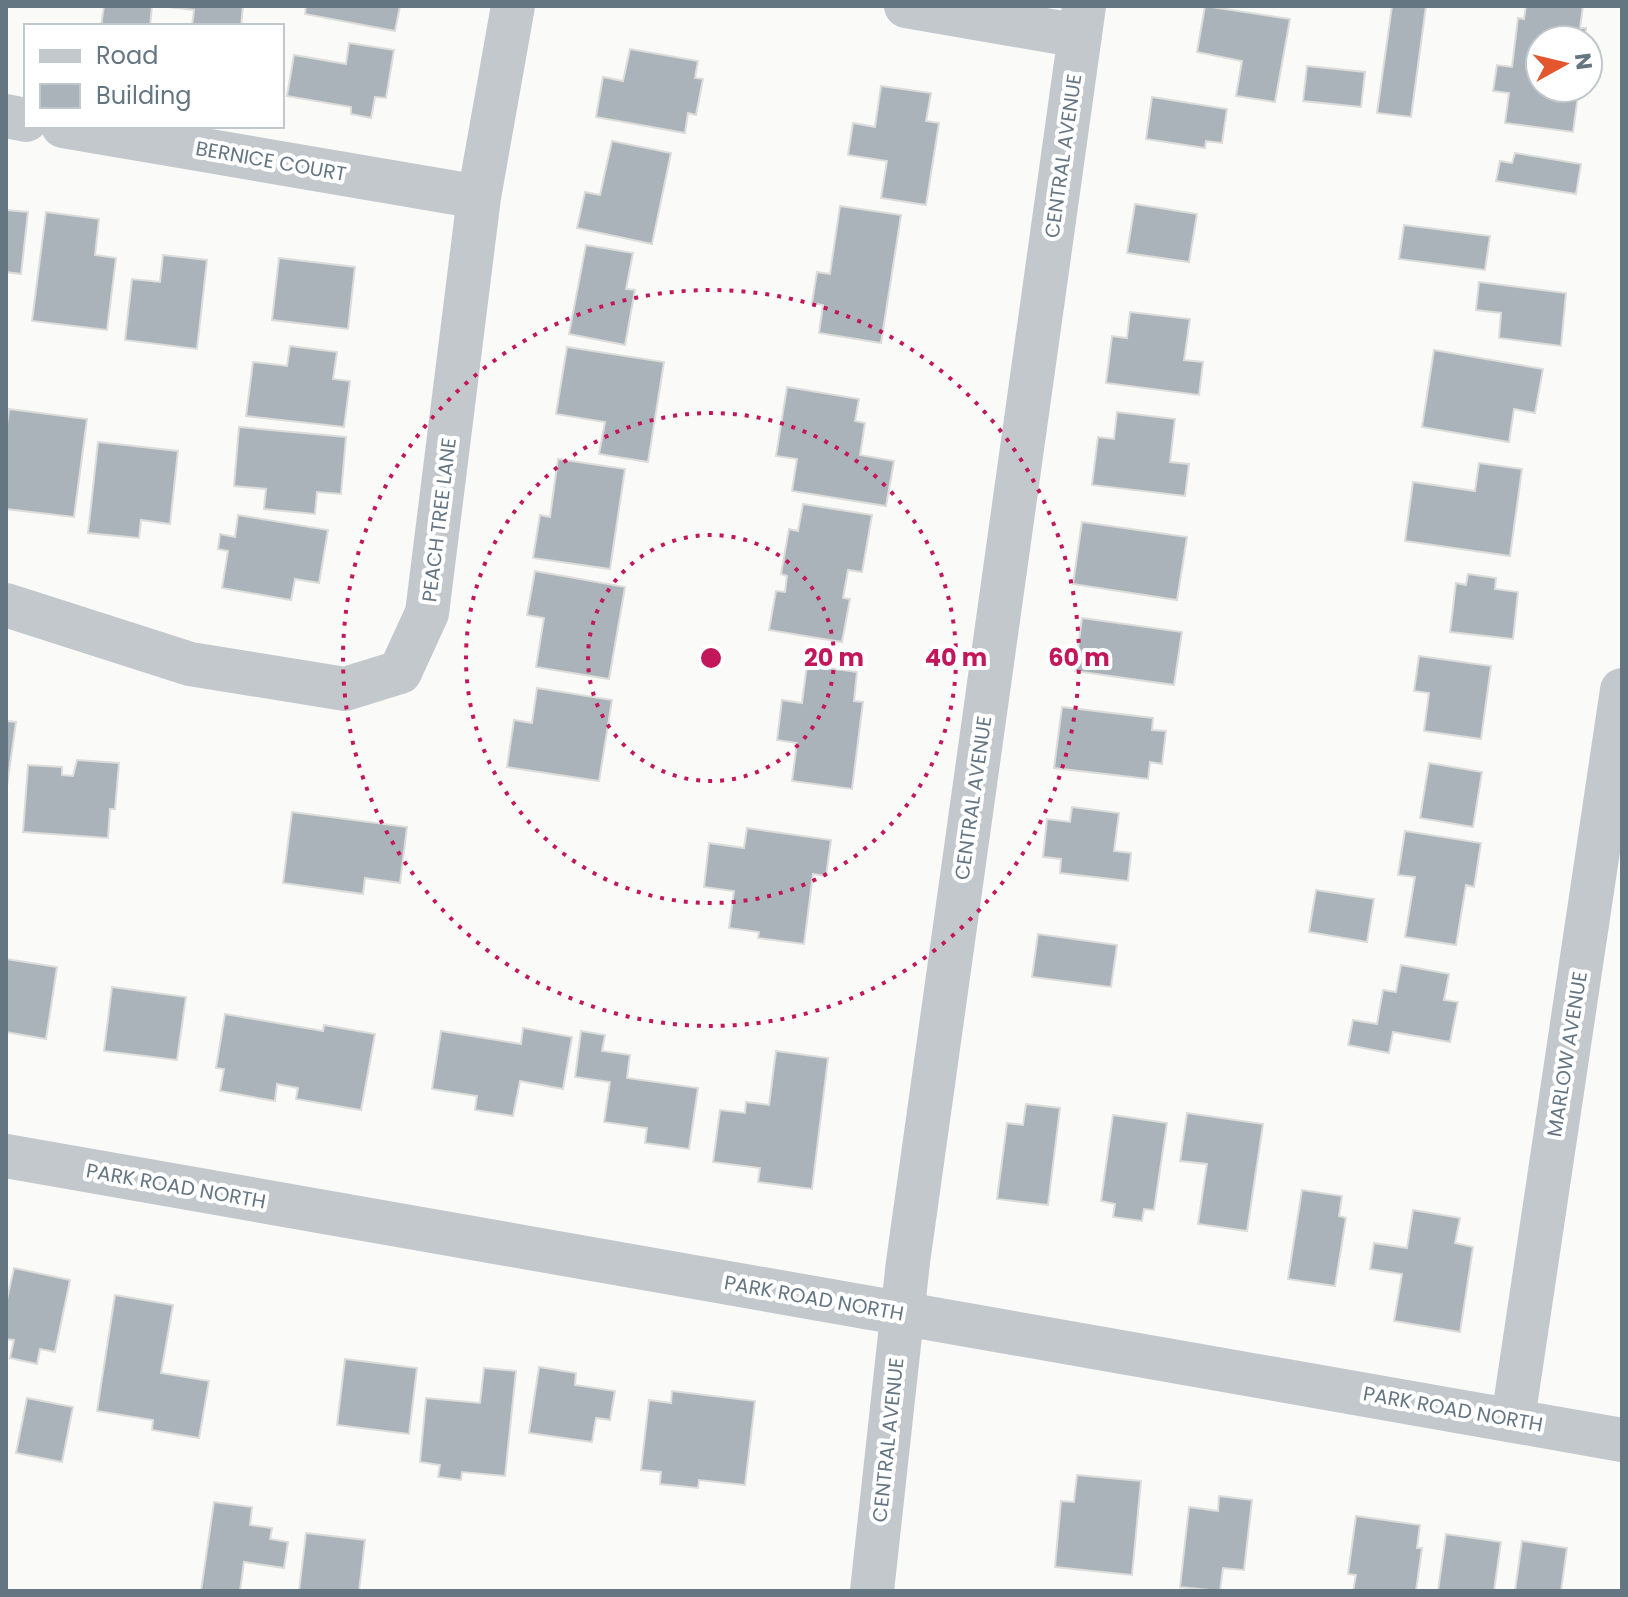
<svg xmlns="http://www.w3.org/2000/svg" width="1628" height="1597" viewBox="0 0 1628 1597" font-family="Poppins,sans-serif">
  <style>
    .building { fill: #aab3b9; stroke: #dcdcda; stroke-width: 2 }
    .lines { fill: none; stroke-linecap: round; stroke-linejoin: round }
    .street { stroke: #c3c8cc; stroke-width: 44 }
    .ring { fill: none; stroke: #c2185b; stroke-width: 4; stroke-dasharray: 4 8 }
    .labels { text-anchor: middle; stroke-width: 8; stroke-linejoin: round; paint-order: stroke }
    .street-label { font-size: 20px; fill: #657683; stroke: #fff }
    .centre { fill: #c2185b; stroke: #fff; stroke-width: 4 }
    .ring-label { font-size: 24px; text-anchor: middle; font-weight: bold; fill: #c2185b; stroke: #fff; stroke-width: 8; stroke-linejoin: round; paint-order: stroke }
  </style>
  <rect width="100%" height="100%" fill="#fafaf8"/>
  <path class="building" d="M104,6H152L150,26H101Z
    M243,6L241,26H192L194,10L168,7Z
    M306,6H400L395,31L305,14Z
    M1205,6L1290,19L1275,102L1236,96L1242,61L1197,52Z
    M1392,6H1426L1411,117L1377,113Z
    M1526,6H1583L1580,28H1586L1585,40H1540V88H1579L1573,132L1505,123L1509,93L1493,91L1497,65L1512,67L1518,18L1524,19Z
    M349,43L394,50L386,98L375,97L371,118L351,114V107L287,96L294,55L346,64Z
    M630,49L698,61L695,78L703,79L696,115L688,113L685,133L596,117L603,77L623,81Z
    M1307,66L1365,72L1361,107L1303,101Z
    M881,86L931,93L926,121L939,123L926,205L881,198L887,161L848,155L853,123L875,127Z
    M1152,97L1227,109L1222,143L1206,141L1205,148L1146,139Z
    M612,141L671,153L652,244L577,228L585,192L600,195Z
    M1515,153L1581,164L1576,194L1496,181L1500,161L1512,163Z
    M1135,204L1197,214L1189,262L1127,253Z
    M840,206L901,215L881,343L819,333L823,305L812,303L817,272L830,274Z
    M6,210L28,212L21,274L6,272Z
    M46,212L99,219L95,255L116,258L107,330L32,321Z
    M1404,225L1490,236L1485,270L1399,259Z
    M586,245L633,253L626,289L635,290L625,345L569,334Z
    M163,255L207,260L197,349L125,340L132,279L160,282Z
    M279,258L355,267L348,329L272,320Z
    M1479,282L1566,293L1561,346L1499,338L1501,313L1476,310Z
    M1130,312L1190,319L1184,360L1203,362L1199,395L1106,383L1112,336L1127,338Z
    M290,346L337,352L333,379L350,381L344,427L246,416L253,362L287,366Z
    M567,347L664,362L648,462L599,454L605,422L556,414Z
    M1434,350L1543,369L1535,413L1514,409L1509,442L1422,427Z
    M787,387L859,399L855,421L865,423L860,455L894,461L886,506L792,491L797,459L776,456Z
    M9,409L87,419L74,517L6,509V432Z
    M1117,412L1175,419L1170,462L1189,464L1185,496L1092,485L1098,437L1114,439Z
    M239,427L346,437L341,494L317,492L315,514L264,509L266,489L234,486Z
    M98,442L178,451L170,524L141,520L139,538L88,533Z
    M558,459L625,469L610,569L533,558L540,515L550,517Z
    M1479,463L1522,469L1510,556L1405,541L1413,482L1475,491Z
    M803,504L872,515L862,572L848,570L843,598L850,599L842,642L769,630L776,591L785,592L787,576L781,574L789,529L798,531Z
    M238,515L328,530L319,583L295,579L291,600L222,588L228,551L218,549L220,534L235,537Z
    M1082,522L1187,537L1177,600L1073,584Z
    M535,571L625,587L609,679L536,667L544,618L527,615Z
    M1468,574L1496,578L1495,589L1518,592L1513,639L1450,632L1456,583L1466,585Z
    M1082,618L1182,632L1174,685L1075,671Z
    M1419,656L1491,666L1481,739L1424,731L1429,693L1414,691Z
    M807,665L857,672L854,701L863,702L852,789L792,781L797,743L777,740L782,700L802,703Z
    M537,688L612,700L599,781L507,767L514,720L532,723Z
    M1062,707L1153,718L1152,730L1166,731L1162,764L1150,762L1148,779L1054,768Z
    M6,721L16,722L7,786H6Z
    M77,760L119,763L115,809H110L108,838L23,832L28,765L62,767V775L73,776Z
    M1429,763L1482,772L1473,827L1420,818Z
    M1072,807L1119,813L1114,851L1131,853L1128,881L1060,873L1061,859L1043,857L1047,819L1070,822Z
    M292,812L407,827L400,883L365,878L363,894L283,883Z
    M747,828L831,840L826,876L813,874L804,944L758,938L759,932L729,928L734,891L704,887L709,843L744,848Z
    M1405,831L1481,843L1474,887L1466,885L1456,945L1405,937L1415,877L1398,875Z
    M1316,890L1374,899L1367,942L1309,932Z
    M1038,934L1117,945L1111,987L1032,977Z
    M6,959L57,967L46,1039L6,1032Z
    M1401,965L1449,974L1444,1000L1458,1002L1450,1042L1393,1032L1389,1053L1348,1045L1353,1020L1377,1024L1383,990L1396,992Z
    M112,987L186,997L177,1060L104,1051Z
    M225,1014L323,1031L324,1025L375,1034L361,1110L296,1099L298,1088L277,1084L275,1101L220,1091L224,1069L216,1068Z
    M523,1028L572,1037L563,1089L520,1081L513,1116L475,1110L477,1096L432,1089L441,1031L521,1044Z
    M581,1031L605,1035L602,1051L630,1055L627,1078L698,1088L689,1149L645,1143L647,1128L604,1122L610,1082L575,1077Z
    M776,1051L828,1058L812,1189L758,1182L760,1168L713,1162L720,1110L745,1113L746,1102L769,1105Z
    M1026,1104L1060,1108L1048,1205L997,1199L1007,1123L1023,1125Z
    M1187,1113L1263,1124L1247,1231L1198,1224L1207,1164L1180,1161Z
    M1113,1115L1167,1123L1154,1210L1144,1209L1142,1221L1113,1217L1115,1204L1101,1201Z
    M1302,1190L1342,1196L1339,1216L1346,1218L1335,1286L1288,1279Z
    M1413,1210L1460,1218L1455,1243L1473,1247L1460,1332L1394,1321L1402,1274L1370,1269L1374,1243L1407,1248Z
    M14,1268L70,1280L55,1352L40,1349L37,1364L10,1358L14,1340L6,1339V1304Z
    M115,1295L173,1305L161,1373L209,1381L199,1438L152,1430L153,1420L97,1411Z
    M345,1359L417,1368L409,1434L337,1425Z
    M539,1367L576,1373L575,1385L615,1391L610,1420L596,1418L592,1442L529,1433Z
    M484,1368L516,1371L505,1476L462,1472L461,1480L438,1477L440,1465L420,1462L426,1398L480,1403Z
    M672,1391L755,1401L745,1485L699,1480L698,1488L660,1484L661,1472L641,1470L649,1400L671,1403Z
    M27,1398L73,1407L62,1462L16,1453Z
    M1077,1475L1141,1481L1132,1575L1055,1567L1061,1501L1074,1502Z
    M1219,1496L1252,1500L1244,1570L1223,1568L1220,1591L1180,1587L1189,1507L1218,1511Z
    M214,1502L252,1507L250,1525L272,1528L270,1539L288,1542L284,1568L244,1562L240,1591H201Z
    M1356,1516L1420,1525L1417,1548H1422L1416,1591H1353L1356,1575L1348,1574Z
    M306,1533L365,1540L359,1591H299Z
    M1446,1534L1501,1542L1494,1591H1438Z
    M1522,1541L1567,1548L1561,1591H1515Z"/>
  <g class="lines">
    <path class="street" d="M906,6L1080,36
      M6,116L26,120
      M63,126L479,197
      M6,605L190,664L345,689L400,672L427,613L479,197L513,6
      M6,1156L1622,1440
      M1513,1419L1622,690
      M872,1591L908,1262L1084,6"/>
  </g>
  <g class="ring">
    <circle cx="711" cy="658" r="123"/>
    <circle cx="711" cy="658" r="245"/>
    <circle cx="711" cy="658" r="368"/>
  </g>
  <g class="labels">
    <g class="street-label">
      <text transform="translate(1063 156) rotate(-82)" y="7">CENTRAL AVENUE</text>
      <text transform="translate(271 161) rotate(10)" y="7">BERNICE COURT</text>
      <text transform="translate(439 520) rotate(-83)" y="7">PEACH TREE LANE</text>
      <text transform="translate(973 798) rotate(-82)" y="7">CENTRAL AVENUE</text>
      <text transform="translate(1567 1054) rotate(-81)" y="7">MARLOW AVENUE</text>
      <text transform="translate(176 1186) rotate(10)" y="7">PARK ROAD NORTH</text>
      <text transform="translate(814 1298) rotate(10)" y="7">PARK ROAD NORTH</text>
      <text transform="translate(1453 1409) rotate(10)" y="7">PARK ROAD NORTH</text>
      <text transform="translate(888 1440) rotate(-84)" y="7">CENTRAL AVENUE</text>
    </g>
  </g>
  <circle cx="711" cy="658" r="12" class="centre"/>
  <g class="ring-label">
    <text x="834" y="666">20 m</text>
    <text x="956" y="666">40 m</text>
    <text x="1079" y="666">60 m</text>
  </g>
  <rect width="1628" height="1597" fill="none" stroke="#657683" stroke-width="16"/>
  <rect x="24" y="24" width="260" height="104" fill="#ffffff" stroke="#c1c8cd" stroke-width="2"/>
  <rect x="40" y="50" width="40" height="12" fill="#c3c8cc" stroke="#c1c8cd" stroke-width="2"/>
  <text x="96" y="64" font-size="24" fill="#657683">Road</text>
  <rect x="40" y="84" width="40" height="24" fill="#aab3b9" stroke="#c1c8cd" stroke-width="2"/>
  <text x="96" y="104" font-size="24" fill="#657683">Building</text>
  <g transform="translate(1564 64) rotate(82)"><circle r="38" fill="#ffffff" stroke="#c1c8cd" stroke-width="2"/>
  <path d="M0-6L14 30L0 20L-14 30Z" fill="#e4572e"/>
  <text y="-12" font-size="22" font-weight="bold" text-anchor="middle" fill="#657683">N</text>
  </g>
</svg>
